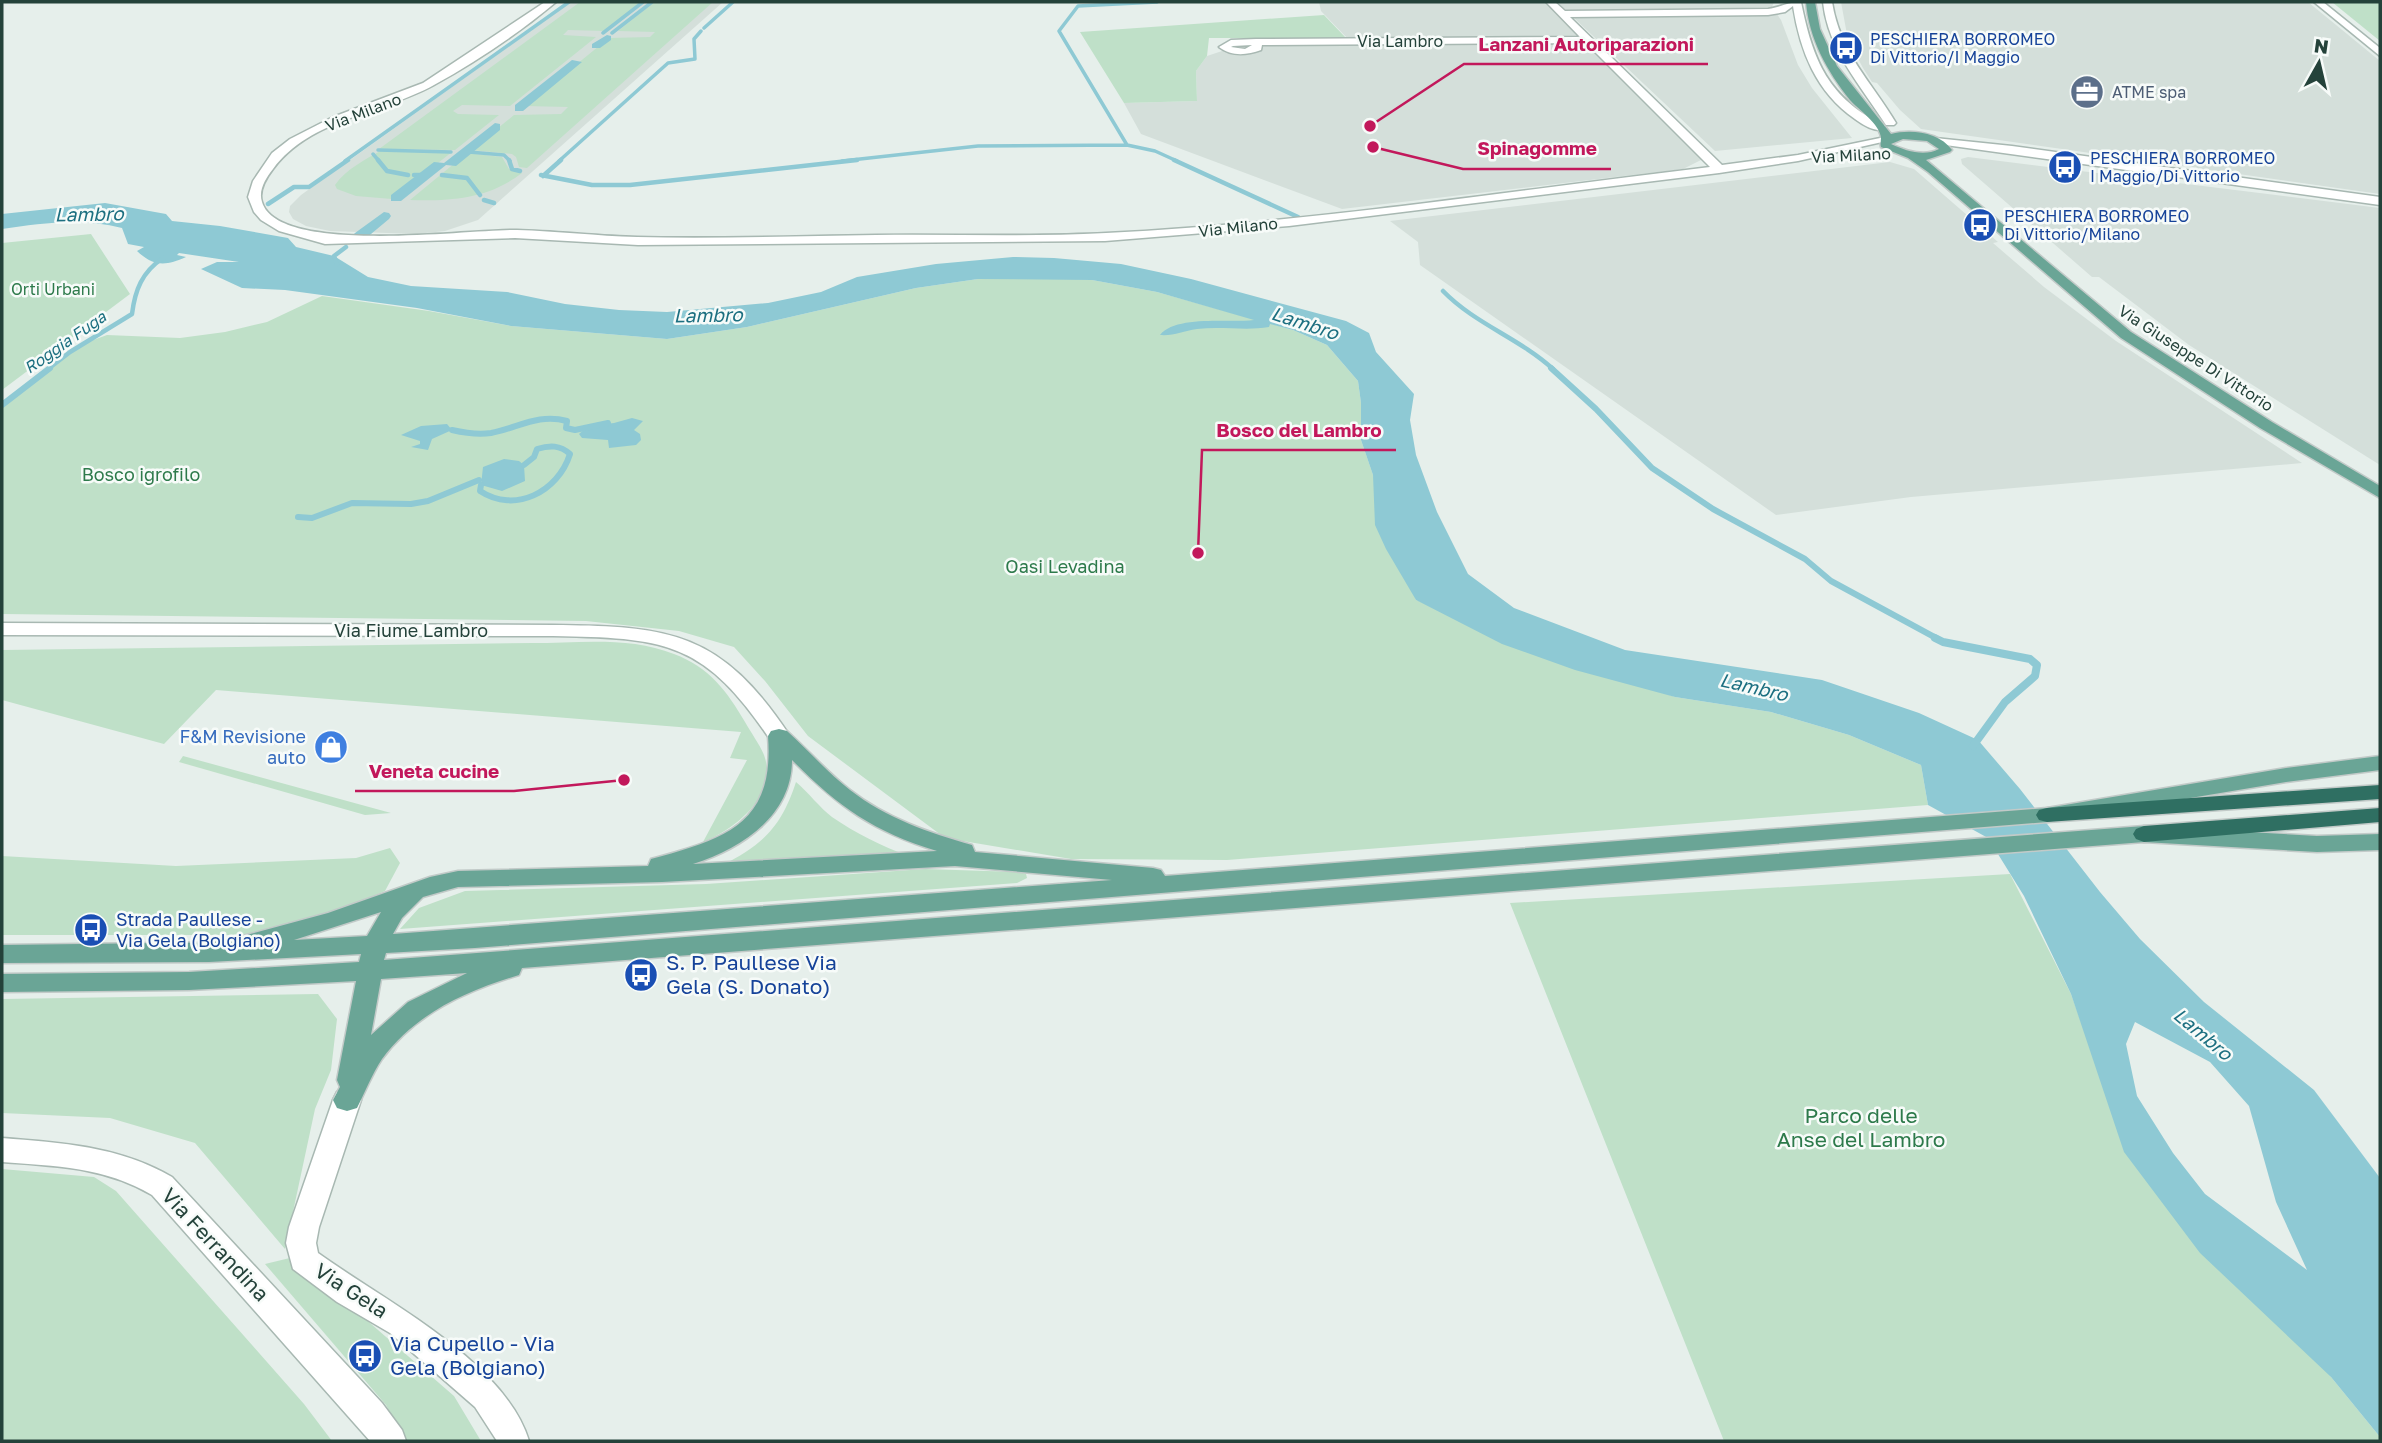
<svg xmlns="http://www.w3.org/2000/svg" width="2382" height="1443" viewBox="0 0 2382 1443" font-family="'Golos Text',sans-serif">
  <style>
    .built { fill: #d4dfda }
    .green { fill: #bfe0c8 }
    .water { fill: #8ec9d4; fill-rule: evenodd }
    .lines { fill: none; stroke-linecap: round; stroke-linejoin: round }
    .stream-far3 { stroke: #8ec9d4; stroke-width: 3.5 }
    .stream-far2 { stroke: #8ec9d4; stroke-width: 4.5 }
    .stream-far1 { stroke: #8ec9d4; stroke-width: 6 }
    .stream { stroke: #8ec9d4; stroke-width: 8 }
    .canal { fill: #8ec9d4; fill-rule: evenodd }
    .minor-casing { stroke: #a8b8b2; stroke-width: 3 }
    .major-casing { stroke: #c2cac8; stroke-width: 3 }
    .highway-casing { stroke: #c2cac8; stroke-width: 3 }
    .minor { fill: #fff; fill-rule: evenodd }
    .major { fill: #6aa596; fill-rule: evenodd }
    .highway { fill: #2f6f62; fill-rule: evenodd }
    .labels { text-anchor: middle; stroke-width: 5; stroke-linejoin: round; paint-order: stroke }
    .far-transit-label { font-size: 16px; fill: #164399; stroke: #f7fbf9; text-anchor: start }
    .far-street-label { font-size: 16px; fill: #24423a; stroke: #f7fbf9 }
    .far-service-label { font-size: 16px; fill: #4e5e75; stroke: #f7fbf9; text-anchor: start }
    .far-park-label { font-size: 16px; fill: #2d7a4b; stroke: #f7fbf9 }
    .far-water-label { font-size: 16px; font-style: italic; fill: #1c6f80; stroke: #f7fbf9 }
    .park-label { font-size: 18px; fill: #2d7a4b; stroke: #f7fbf9 }
    .street-label { font-size: 18px; fill: #24423a; stroke: #f7fbf9 }
    .shop-label { font-size: 18px; fill: #366cbe; stroke: #f7fbf9; text-anchor: end }
    .transit-label { font-size: 18px; fill: #164399; stroke: #f7fbf9; text-anchor: start }
    .water-label { font-size: 19px; font-style: italic; fill: #1c6f80; stroke: #f7fbf9 }
    .near-transit-label { font-size: 21px; fill: #164399; stroke: #f7fbf9; text-anchor: start }
    .near-park-label { font-size: 21px; fill: #2d7a4b; stroke: #f7fbf9 }
    .near-street-label { font-size: 21px; fill: #24423a; stroke: #f7fbf9 }
    .leader { fill: none; stroke: #c2185b; stroke-width: 2.5 }
    .callout-dot { fill: #c2185b; stroke: #f7fbf9; stroke-width: 2.5 }
    .callout-label { font-size: 19px; text-anchor: middle; font-weight: bold; fill: #c2185b; stroke: #f7fbf9; stroke-width: 5; stroke-linejoin: round; paint-order: stroke }
  </style>
  <rect width="100%" height="100%" fill="#e6efeb"/>
  <path class="built" d="M571,2H723L478,220L445,231L416,234L330,231L306,226L293,219L289,212L290,206L301,195Z
    M1319,2H1550L1707,157L1683,169L1342,209L1141,134L1124,103L1197,101L1196,71L1207,56L1225,50V45L1349,40L1321,11Z
    M1557,2H1774L1772,7L1781,20L1798,65L1812,88L1852,138L1715,151Z
    M1841,2H2308L2380,61V194L1921,129L1900,110L1877,83L1872,82L1863,68L1848,40Z
    M1968,157L2380,208V465L2189,345L2099,277H2092L1962,164L1961,159Z
    M1890,162L1914,169L1998,242L1993,243L2044,287L2116,341L2302,463L1911,497L1776,515L1420,265L1418,242L1390,221Z"/>
  <path class="green" d="M580,2H642L605,31L568,30L563,35L596,37L510,106L462,105L453,111L458,114L499,115L455,150L379,149Z
    M654,2H713L527,168L519,167L516,157L512,154L471,150L514,115L561,114L568,107L525,106L609,38L650,37L655,32L618,31Z
    M2332,2H2380V41Z
    M1324,15L1346,38H1209L1207,56L1196,71L1197,101L1124,103L1080,32Z
    M380,151L452,152L392,199L356,196L337,189L335,185C346,169 365,160 380,151Z
    M467,153L502,157L509,169L522,173C488,199 451,201 410,200Z
    M91,234L130,294L2,390V243Z
    M1060,278L1092,280L1157,292L1293,330L1327,345L1358,381L1361,403V440L1416,600L1675,697L1771,712L1849,735L1921,765L1928,805L1227,860L1071,859L945,838L808,736L765,681L734,647L679,631L586,621L2,614V405L77,346L107,335L180,338L225,332L267,322L322,296L429,311L511,326L667,339L747,327L916,288L978,279Z
    M532,643C578,643 630,636 674,654C709,667 727,691 745,722C751,733 759,743 764,755C779,795 735,829 703,842L747,760L730,758L741,732L216,690L164,744L2,700V650Z
    M183,756L391,813L365,815L179,762Z
    M796,782C808,792 820,808 832,817C855,833 882,846 908,856L721,866C763,844 781,828 796,782Z
    M390,848L400,863L385,891L336,912L245,935H2V856L176,866L356,858Z
    M925,869L1019,872L1026,874L1027,878L1017,883L400,929L419,908L465,891L706,884Z
    M2010,874L2071,994L2089,1044L2331,1377L2380,1437V1441H1724L1510,903Z
    M318,994L337,1019L331,1070L315,1109L285,1249L195,1143L110,1118L2,1113V999Z
    M2,1169L94,1177L116,1191L304,1404L332,1441H2Z
    M294,1257L454,1396L481,1441H405L386,1405L265,1264Z"/>
  <path class="water" d="M105,203L166,214L172,221L220,226L288,238L296,247L334,256L368,277L411,286L507,292L565,304L619,310L667,312L768,303L821,292L857,277L936,264L1013,257L1054,258L1121,264L1191,279L1346,321L1369,333L1376,352L1414,394L1410,420L1416,455L1437,512L1468,574L1514,608L1625,650L1822,680L1919,713L1978,740L2020,789L2100,892L2140,939L2204,1002L2314,1090L2380,1178V1437L2331,1377L2200,1253L2124,1152L2071,994L2024,896L1988,838L1928,805L1921,765L1849,735L1771,712L1675,697L1575,670L1502,644L1416,600L1386,549L1375,525L1373,475L1361,440V403L1358,381L1327,345L1293,330L1270,324L1269,327C1246,331 1221,326 1197,329C1183,331 1174,336 1160,335C1176,315 1229,323 1254,320L1157,292L1092,280L978,279L916,288L747,327L667,339L511,326L417,308L285,290L242,288L201,269L217,262H239L179,253L177,255L186,257C166,266 154,267 137,251L144,247L128,244L122,228C82,218 42,223 2,229V214ZM2135,1022L2210,1062L2249,1106L2276,1202L2307,1270L2205,1194L2173,1153L2137,1096L2126,1044Z
    M632,418L643,421L634,430L640,434L641,440L636,445L609,448L608,440L582,438L579,434L588,426L614,423Z
    M447,424L452,430L432,439L428,450L411,447L420,444V441L401,435L421,426Z
    M504,459L519,461L524,465L525,481L502,491L481,485L483,467Z"/>
  <g class="lines">
    <path class="stream-far3" d="M704,28L733,2
      M603,33L643,2
      M612,33L652,2
      M1127,145L1059,31L1078,6L1157,2
      M378,150L451,152
      M469,152L504,155L510,161
      M373,154L379,161
      M345,161L569,2
      M559,161L668,63L695,59L694,39L701,31
      M842,161L978,146L1127,145L1155,151L1177,161"/>
    <path class="stream-far2" d="M378,160L387,171L408,175
      M509,160L512,169L520,171
      M1174,160L1298,217
      M414,175H422
      M442,175L467,178L480,195
      M541,175L592,185H630L857,160
      M543,176L561,160
      M484,200L494,203
      M268,204L294,187H309L348,160
      M337,264L334,256L346,247
      M1443,291C1475,324 1519,338 1553,369
      M48,369L70,352L132,314C135,290 142,272 163,258"/>
    <path class="stream-far1" d="M1551,368L1596,409L1652,468L1713,509L1805,559L1831,581L1938,639
      M2,405L50,368
      M452,430C465,433 478,435 491,433C518,428 538,413 567,421L566,428L575,430L608,423
      M481,485L480,491C515,514 558,492 570,454C560,445 550,445 537,449L534,457L524,465
      M298,517L312,518L352,503L411,504L428,501L479,480"/>
    <path class="stream" d="M1935,638L1943,642L2030,659L2037,665L2035,676L2005,702L1973,746"/>
    <path class="canal" d="M607,35L611,36V40L600,48H592V44Z
      M572,60L582,62L523,111H515V105Z
      M495,123L500,124V130L456,166L446,165L401,201H391V195L434,162L444,163Z
      M384,212L389,213L391,216L389,219L365,239H355L352,236L355,233Z"/>
    <g class="minor-casing">
      <path id="minor" d="M545,2H556C519,33 476,62 434,85C382,114 311,118 273,169C266,178 258,190 262,202C278,256 470,229 517,230C557,231 597,236 637,237C716,239 796,236 876,235C952,234 1030,237 1106,233C1308,223 1509,191 1710,167L1586,43L1262,45L1261,50C1247,55 1232,57 1219,47L1231,40L1256,39L1580,37L1546,2H1555L1565,11L1768,9C1781,7 1788,2 1801,2C1813,61 1828,98 1885,126V130C1875,132 1863,125 1855,119C1816,92 1800,51 1793,6L1785,12L1768,15L1570,17L1722,165L1798,155L1885,137L1891,140L1798,161L1719,173L1289,226L1105,241L638,245L515,238L325,244L279,231L261,220L254,212L248,197L253,181L272,153L290,139L333,117L423,83ZM1252,45L1245,49L1231,47L1233,46Z
        M1823,2H1832C1840,53 1871,81 1896,123L1894,125H1886C1861,86 1828,50 1823,2Z
        M2314,2H2323L2380,48V56Z
        M1935,138L2012,146L2380,197V205L1931,143V139Z
        M2,623L553,625C671,626 721,632 790,736L787,741H771C705,642 667,638 553,636L2,635Z
        M347,1089L357,1092L361,1100L319,1227L316,1243L318,1253C383,1300 505,1361 529,1441H497L475,1407L390,1333L337,1302L293,1269L286,1243L289,1227L333,1100L337,1092Z
        M2,1138C62,1143 119,1146 172,1177L382,1403L402,1430L406,1441H370L152,1195C105,1167 55,1166 2,1162Z"/>
    </g>
    <g class="major-casing">
      <path id="major" d="M1806,2H1815L1820,29L1837,66L1891,134C1911,129 1939,132 1952,150L1950,152L1926,160L2131,332L2272,422L2380,486V498L2260,428L2121,338L1928,172L1908,158L1881,147C1880,144 1881,141 1881,138C1880,124 1858,109 1850,100C1827,71 1809,39 1806,2ZM1903,139L1927,141L1939,149C1924,157 1906,151 1891,144Z
        M779,729L787,731C808,750 827,772 850,790C886,818 929,833 972,845L975,852L1153,868L1161,870L1165,876L2047,808L2286,768L2380,756V770L2286,782L2047,822L475,948L386,953L384,960L2144,826L2317,836L2380,834V850L2317,852L2144,842L522,968L519,975C466,991 416,1013 382,1059C372,1074 365,1092 357,1108L347,1111L337,1108L333,1100L340,1087L337,1080L356,981L189,990L2,992V974L189,972L359,962L361,954L209,962L2,963V945L240,942L243,936L328,913L430,877L458,871L648,866L651,859C724,839 775,825 768,736L771,731ZM792,760C839,807 872,831 937,851L693,864C741,849 792,816 792,760ZM955,866L1112,880L393,934L402,918L423,897L458,887L662,882ZM381,912L367,936L294,940ZM467,973L408,1002L371,1035L381,979Z"/>
    </g>
    <g class="highway-casing">
      <path id="highway" d="M2380,785V799L2047,822L2039,820L2036,815L2039,810L2047,808Z
        M2380,808V822L2144,842L2136,839L2133,834L2136,829L2144,826Z"/>
    </g>
    <use href="#minor" class="minor"/>
    <use href="#major" class="major"/>
    <use href="#highway" class="highway"/>
  </g>
  <defs>
    <g id="bus-disc" transform="scale(1.75)"><circle r="9.5" fill="#1a4fb4" stroke="#f7fbf9"/><path d="M-5-6H5V4H4V6H2V4H-2V6H-4V4H-5ZM-3.5-4V0h7V-4ZM-3.5 1.2v1.5H-2V1.2ZM2 1.2v1.5H3.5V1.2Z" fill="#fff"/></g>
    <g id="office-disc" transform="scale(1.75)"><circle r="9.5" fill="#5c6f8a" stroke="#f7fbf9"/><path d="M-6-3h4V-5.5h4V-3h4V5H-6ZM-1-4.5V-3h2v-1.5ZM-6 0V1H6V0Z" fill="#fff"/></g>
    <g id="shop-disc" transform="scale(1.75)"><circle r="9.5" fill="#3f7fe0" stroke="#f7fbf9"/><path d="M-5-2.5h2.3a2.7 3.5 0 0 1 5.4 0H5L5.5 6h-11ZM-1.5-2.5h3a1.5 2.3 0 0 0-3 0Z" fill="#fff"/></g>
  </defs>
  <g fill-rule="evenodd">
    <use href="#bus-disc" x="1846" y="48"/>
    <use href="#office-disc" x="2087" y="92"/>
    <use href="#bus-disc" x="2065" y="167"/>
    <use href="#bus-disc" x="1980" y="225"/>
    <use href="#shop-disc" x="331" y="747"/>
    <use href="#bus-disc" x="91" y="930"/>
    <use href="#bus-disc" x="641" y="975"/>
    <use href="#bus-disc" x="365" y="1356"/>
  </g>
  <g class="labels">
    <g class="far-transit-label">
      <text x="1870" y="45">PESCHIERA BORROMEO<tspan x="1870" dy="18">Di Vittorio/I Maggio</tspan></text>
      <text x="2090" y="164">PESCHIERA BORROMEO<tspan x="2090" dy="18">I Maggio/Di Vittorio</tspan></text>
      <text x="2004" y="222">PESCHIERA BORROMEO<tspan x="2004" dy="18">Di Vittorio/Milano</tspan></text>
    </g>
    <g class="far-street-label">
      <text x="1400" y="47">Via Lambro</text>
      <text transform="translate(363 112) rotate(-21)" y="6">Via Milano</text>
      <text transform="translate(1851 155) rotate(-3)" y="6">Via Milano</text>
      <text transform="translate(1238 227) rotate(-6)" y="6">Via Milano</text>
      <text transform="translate(2196 358) rotate(33)" y="6">Via Giuseppe Di Vittorio</text>
    </g>
    <g class="far-service-label">
      <text x="2112" y="98">ATME spa</text>
    </g>
    <g class="far-park-label">
      <text x="53" y="295">Orti Urbani</text>
    </g>
    <g class="far-water-label">
      <text transform="translate(65 342) rotate(-35)" y="6">Roggia Fuga</text>
    </g>
    <g class="park-label">
      <text x="141" y="481">Bosco igrofilo</text>
      <text x="1065" y="573">Oasi Levadina</text>
    </g>
    <g class="street-label">
      <text x="411" y="637">Via Fiume Lambro</text>
    </g>
    <g class="shop-label">
      <text x="306" y="743">F&amp;M Revisione<tspan x="306" dy="21">auto</tspan></text>
    </g>
    <g class="transit-label">
      <text x="116" y="926">Strada Paullese -<tspan x="116" dy="21">Via Gela (Bolgiano)</tspan></text>
    </g>
    <g class="water-label">
      <text transform="translate(89 214) rotate(-1)" y="7">Lambro</text>
      <text transform="translate(708 315) rotate(-1)" y="7">Lambro</text>
      <text transform="translate(1305 323) rotate(18)" y="7">Lambro</text>
      <text transform="translate(1754 687) rotate(13)" y="7">Lambro</text>
      <text transform="translate(2203 1034) rotate(40)" y="7">Lambro</text>
    </g>
    <g class="near-transit-label">
      <text x="666" y="970">S. P. Paullese Via<tspan x="666" dy="24">Gela (S. Donato)</tspan></text>
      <text x="390" y="1351">Via Cupello - Via<tspan x="390" dy="24">Gela (Bolgiano)</tspan></text>
    </g>
    <g class="near-park-label">
      <text x="1861" y="1123">Parco delle<tspan x="1861" dy="24">Anse del Lambro</tspan></text>
    </g>
    <g class="near-street-label">
      <text transform="translate(215 1245) rotate(47)" y="7">Via Ferrandina</text>
      <text transform="translate(351 1291) rotate(33)" y="7">Via Gela</text>
    </g>
  </g>
  <path class="leader" d="M1370 126L1464 64H1708M1373 147L1463 169H1611M1198 553L1202 450H1396M624 780L514 791H355"/>
  <g class="callout-dot">
    <circle cx="1370" cy="126" r="7"/>
    <circle cx="1373" cy="147" r="7"/>
    <circle cx="1198" cy="553" r="7"/>
    <circle cx="624" cy="780" r="7"/>
  </g>
  <g class="callout-label">
    <text x="1586" y="51">Lanzani Autoriparazioni</text>
    <text x="1537" y="155">Spinagomme</text>
    <text x="1299" y="437">Bosco del Lambro</text>
    <text x="434" y="778">Veneta cucine</text>
  </g>
  <rect width="2382" height="1443" fill="none" stroke="#24423a" stroke-width="7"/>
  <g transform="translate(2319 63) rotate(8)" stroke="#f7fbf9" stroke-width="5" paint-order="stroke">
  <path d="M0-5L12 26L0 18L-12 26Z" fill="#24423a"/>
  <text y="-10" font-size="19" font-weight="bold" text-anchor="middle" fill="#24423a">N</text>
  </g>
</svg>
